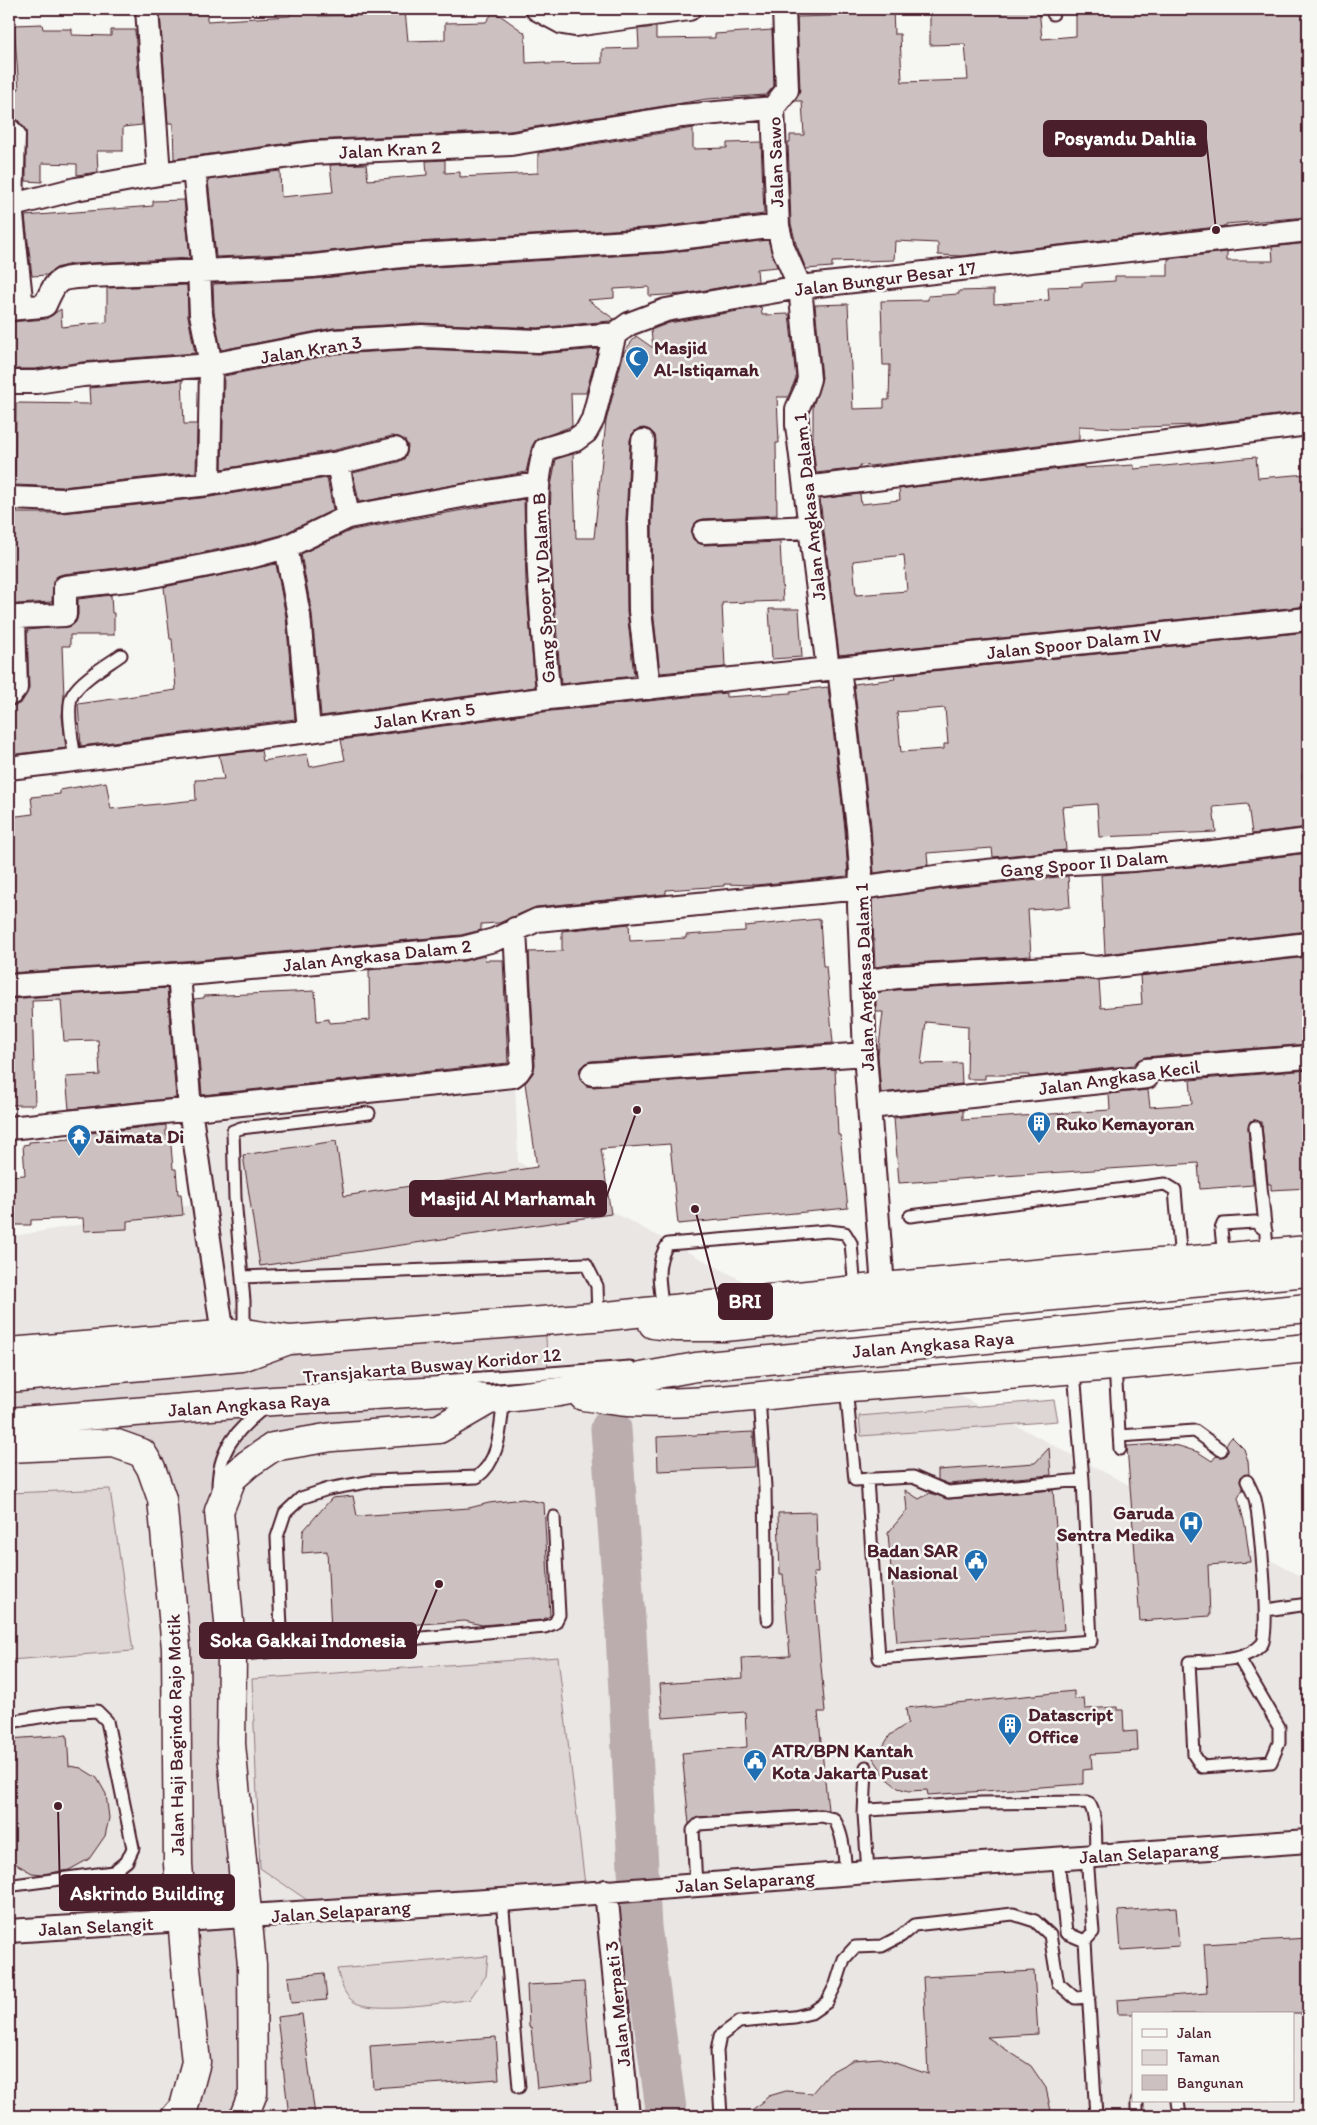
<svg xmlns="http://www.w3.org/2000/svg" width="1317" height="2125" viewBox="0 0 1317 2125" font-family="Itim,sans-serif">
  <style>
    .built { fill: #e9e6e3; fill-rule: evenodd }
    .green { fill: #ddd6d5; stroke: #947a80 }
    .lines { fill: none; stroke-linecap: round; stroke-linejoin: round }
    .river { stroke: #bbadae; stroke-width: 41 }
    .building { fill: #ccc1c0; stroke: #4a1f2b; fill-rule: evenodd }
    .lane-casing { stroke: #4a1f2b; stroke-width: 15 }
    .street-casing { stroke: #4a1f2b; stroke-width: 26 }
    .secondary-casing { stroke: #4a1f2b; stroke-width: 31 }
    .lane { stroke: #f6f6f2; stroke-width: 11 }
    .street { stroke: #f6f6f2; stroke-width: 22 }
    .secondary { stroke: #f6f6f2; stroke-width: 28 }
    .labels { text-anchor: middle; stroke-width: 5; stroke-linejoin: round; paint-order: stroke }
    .street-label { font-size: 19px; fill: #4a1f2b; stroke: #f6f6f2 }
    .poi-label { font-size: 19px; font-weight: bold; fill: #4a1f2b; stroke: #f6f6f2; text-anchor: start }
    .leader { fill: none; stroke: #4a1f2b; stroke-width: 2 }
    .callout-dot { fill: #4a1f2b; stroke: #f6f6f2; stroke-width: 2 }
    .callout { fill: #4a1f2b; stroke: #4a1f2b; stroke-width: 2 }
    .callout-label { font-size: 20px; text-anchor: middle; font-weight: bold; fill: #fff }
  </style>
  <rect width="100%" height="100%" fill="#f6f6f2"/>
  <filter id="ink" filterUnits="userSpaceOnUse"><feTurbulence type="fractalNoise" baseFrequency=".02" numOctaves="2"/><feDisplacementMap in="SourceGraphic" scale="10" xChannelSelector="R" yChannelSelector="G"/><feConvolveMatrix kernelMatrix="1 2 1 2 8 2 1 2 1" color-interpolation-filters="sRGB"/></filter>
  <g filter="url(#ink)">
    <path class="built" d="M515,1084L518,1162L1308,1580V2116H9V1237L193,1205L180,1125ZM1133,2014H1293V2101H1133Z"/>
    <path class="green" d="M545,1321L548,1372L292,1394L489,1400L439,1429L332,1437L232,1478V1655L243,2116H176L193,2080L151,1468L9,1422V1378Z
      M1054,1400L1058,1421L861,1436L859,1416Z
      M110,1489L133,1651L9,1660V1493Z
      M558,1657L585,1885L307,1900L260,1868L252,1679Z
      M488,1956L486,1976L469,2000C444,2002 374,2014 354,2002C343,1995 340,1980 337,1969Z"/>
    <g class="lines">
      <path class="river" d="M611,1429L626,1633L641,1927L667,2116"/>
    </g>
    <path class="building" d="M207,9V21L290,16V13L318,12V16L380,15V13L405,11L408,41L445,40V23L486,22L494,11L525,33L526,63L545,62V64L602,63V49L639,48L638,29L656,27V39L715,38V34L772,30L774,86L766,95L707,99L510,131L311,140L174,159L173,123H168L160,13L187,12V10Z
      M869,9H893L894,34H900L902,82L968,80L965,44L930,45V9H1039L1042,39L1076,36V9H1308V217L1226,224V226L962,256L938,255V243L895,241L894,260L832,262V267L806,269L796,244L791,224L788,142H790V135H804L802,101H795L800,90L797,17L831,16V11Z
      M42,24L43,29H72V35L111,36V30H135L142,125L123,127V151H97L98,172L77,175V164L42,163V182L26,181V131L18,120L9,117V89H19L14,25Z
      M693,128V149L727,148V143L761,142L764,214L661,227L401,243L312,253L216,257L208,180L280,171L281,197L333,192L330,165L366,164L368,180L427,175L426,161L445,160V173L460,172V177L538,173V153Z
      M184,200L190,258L71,264L56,268L47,275L32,276L25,216L153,206V201Z
      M768,240L777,267L757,269L758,281L683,294L649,296V287L614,289V298L588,300L614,319L610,321L538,328L421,323L333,328L221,350L214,312L213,284L314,279L403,269L663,253Z
      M1308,243V411L1196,425L1118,428L1079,426V440L870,466L860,465V468L816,473L813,445V406L822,378L815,305L848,304L853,409L884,408V400H889L890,365H883L881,301L928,300V296L959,294V291L994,290V304L1049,300L1048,287L1082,286V283L1115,281V276H1168V259L1227,252V261H1273L1272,247Z
      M187,285L188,316L195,353L82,362L35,369H11L9,322L46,319L61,309L62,327L107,322V288Z
      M761,307L762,315L789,314L796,378L788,397H777L779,443H776L777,515L703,519L697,521L693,526L691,533L693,539L698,543L704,545L780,542L783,601L722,603L725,667L660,673L653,610L652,520L656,441L655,435L650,430L644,428L637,429L632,434L630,440L626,520L627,611L634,676L561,684L554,601L550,520L551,486L556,459L573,454L576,538H594L606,421L624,352L636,336L653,348L651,330L669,323Z
      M422,349L538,354L598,349L586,393H571L572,426L536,440L532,446L526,472L359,502L353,473L398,462L404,459L407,453L408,446L405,440L399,437L392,436L335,450L222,469L224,376L336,354Z
      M182,380L184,424H197L196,472L62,487L15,485L16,403L90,404L89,388Z
      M1256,457L1258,478L1308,474V526L1302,527L1307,562H1308V606L839,655L820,499L860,494L861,504L900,500L899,489L1084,466V468L1134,465V469ZM904,555L907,591L856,595L853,561Z
      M327,478L333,510L281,535L251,543L135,566L63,574L57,576L53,581L52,602L17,604L9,607V513H63L210,497Z
      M524,499L526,583L535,687L321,716L312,614L301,554L352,530Z
      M276,564L286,617L295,719L81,746L78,704L176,690L172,639H170L164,587Z
      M111,595L112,613H114V635H70V646H62L64,697L62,716L66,748L9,755V706L17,705L22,702L29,688L27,630L71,626L76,622L78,615V599Z
      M769,609H799L802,657L772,659Z
      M1308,632V774L1302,775L1308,827L1252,834L1248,804L1213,807L1216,832L1099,837L1097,804L1062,807L1066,850L993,857L992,848L927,853L928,865L874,873L871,826L854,684L895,679L894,675ZM945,708L948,744H944V749L901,752L897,712Z
      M828,687L845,829L848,876L756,885L724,884V886L666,890V894L536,907L499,923L481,924V930L461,935L198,960L9,973V903L11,902L9,817L33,814L31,797L60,794V790L106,782L111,809L196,800L195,780L224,779L219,755L261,750L263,761L307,754L310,767L345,760L341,740L551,711L726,693V697L791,693V691Z
      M1308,853V931L1105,954L1101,875L1213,865Z
      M1068,876L1070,907L1028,910L1031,956L895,964L875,967L872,899L951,888Z
      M820,919L823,966H826L833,1043L591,1061L585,1063L580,1068L579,1075L581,1081L586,1086L593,1087L835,1069L838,1135H840L848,1208L678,1224L670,1144L601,1149L611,1214L260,1266L243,1155L336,1141L344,1196L537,1167L525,1083L533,1073L535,1065L529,952L562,951V931L629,924L630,941L686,938V935L745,931V926Z
      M484,956L485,960H503L508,1063L202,1095L194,999L204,998V996L315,991L317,1021L329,1019V1023L370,1020L369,970L464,961Z
      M1308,957V1044L1145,1057L1138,1060L1134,1065L1029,1077V1075H985V1079H967L968,1026L926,1022L921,1064L961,1063L962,1084L881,1093L878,1055L883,1012H876V993L897,990L1081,979L1099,981L1101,1008L1142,1004L1140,976Z
      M167,988L176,1098L69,1109L66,1077L100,1075L98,1040L64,1041L61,1000L32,1001L35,1105H11L10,1086H14L9,1025V999Z
      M1308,1070V1188L1271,1190V1184H1268L1262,1126L1261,1122L1255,1120L1250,1121L1248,1128L1253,1185L1200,1189L1198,1163L899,1183L894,1118L963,1110V1120L1110,1110L1109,1094L1148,1090L1150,1107L1192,1104L1190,1080Z
      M166,1125V1135L170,1134L173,1169H176L178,1194H181L183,1215L127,1221V1229L84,1231L83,1218L31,1220V1225H9V1176L25,1175L23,1145L29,1144V1142L71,1139L70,1135Z
      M753,1432L755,1467L658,1471L657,1437Z
      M1232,1437L1244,1449L1248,1461L1249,1474L1241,1477L1240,1481L1243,1489L1238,1498L1245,1525L1250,1562L1208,1565L1210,1616L1140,1621L1127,1446L1160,1444L1179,1446L1198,1452L1212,1461L1216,1456L1221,1457L1227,1455L1228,1450L1226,1444Z
      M1049,1448L1051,1475L949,1484L938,1480V1470L1035,1463Z
      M905,1490L919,1499L930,1493L949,1499L1053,1490L1064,1630L897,1642L888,1533L907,1510Z
      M353,1496L357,1516L469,1508L489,1503L523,1499L544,1503L550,1616L541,1620L482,1625L465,1621L331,1630L327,1551L302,1553L303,1531L332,1498Z
      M816,1512L818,1573H813L825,1712H818L828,1810L821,1809L699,1817L689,1824L682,1753L747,1747L745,1712L663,1718L660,1684L743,1678L742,1658L790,1656L783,1574H780L778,1513Z
      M1074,1691V1699L1084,1698L1085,1709L1117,1707V1710H1123L1124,1732L1137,1731L1138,1751L1091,1754L1092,1769L1083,1770V1784L928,1795L927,1790L909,1791L898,1788L888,1780L869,1752L881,1750L890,1735L908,1723L906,1708Z
      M67,1735L69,1766L81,1768L97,1778L106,1794L109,1818L105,1836L89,1859L69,1870L42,1874L32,1873L9,1860V1739Z
      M1176,1907L1179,1946L1121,1950L1118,1911Z
      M1308,1938V2014H1118L1117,2000L1207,1993L1204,1944Z
      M1034,1971L1038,2034L987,2037L1031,2066L1046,2088L1052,2116H745L769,2096L786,2091L812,2093L829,2073L853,2060L880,2058L928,2074L923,1977Z
      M324,1973L327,2000L291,2003L288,1977Z
      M584,1982L592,2082L537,2088L531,2027H529L527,1985Z
      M302,2014L315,2116H289L277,2017Z
      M496,2037L499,2079L373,2088L370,2046Z"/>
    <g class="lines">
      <g class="lane-casing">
        <path id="lane" d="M1052,9L1053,14
          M75,759C73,744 65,706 73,694C82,679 107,665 121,655
          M1255,1127L1268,1255
          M910,1216L1165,1184L1175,1190L1181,1261
          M1224,1257L1221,1229L1223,1224L1255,1222L1266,1231
          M242,1277L586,1264L597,1286L598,1316
          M663,1310C660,1286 654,1264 668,1244L828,1231L845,1233L851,1243L855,1290
          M244,1333V1301L235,1198L233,1131L241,1128L369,1113
          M1115,1366L1120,1449
          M441,1381L630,1367
          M846,1387L855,1480L913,1477L948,1492L1083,1480
          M759,1397L765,1487L767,1619
          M1119,1436L1195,1431L1221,1450
          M867,1479L879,1658L1091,1641L1083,1480L1074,1371
          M218,1492C217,1452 234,1432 264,1408
          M1266,1610L1308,1604
          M282,1651L277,1537L285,1513L301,1498L328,1489L373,1481L477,1477C501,1460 500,1425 504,1398
          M232,1655L545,1627L555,1623L559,1615L554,1517
          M1239,1658L1279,1727V1743L1271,1762L1202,1767L1194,1755L1189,1662C1213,1660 1245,1663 1262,1644C1271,1634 1259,1516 1255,1499C1253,1493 1250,1487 1247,1481
          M866,1767L864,1814L868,1872
          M864,1814L869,1810L981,1803L1088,1802C1098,1814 1095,1841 1096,1856
          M1087,1857L1093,1932L1085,1941L1096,2116
          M1058,1859L1066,1933L1085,1941
          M696,1885L693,1830L699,1824L821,1816L834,1819C844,1836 844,1854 846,1874
          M9,1889L14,1885L113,1872L127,1861L133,1848L107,1721L97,1711L63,1713L10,1722
          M502,1900L519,2087
          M1137,2101V2116
          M1178,2101L1180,2116
          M721,2116L717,2051L720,2036L739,2022L794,2017L811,2013L827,2002L836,1984L844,1959L855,1947L882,1946L901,1936L914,1925L1013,1914L1035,1921L1050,1935L1058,1983L1075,1998L1089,1997"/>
      </g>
      <g class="street-casing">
        <path id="street" d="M147,9L159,174
          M537,9L563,23L575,25L689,9
          M784,9L787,90L773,108L778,226L783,248L800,287L808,368L809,379L806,389L797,409V425L828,669
          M9,130L14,135L12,206
          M194,169L204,270
          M9,206L76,189L159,174L312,153L511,144L682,116L773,108
          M11,206L22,308
          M199,270L201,314L211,365L209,484L338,463L395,449
          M9,309L42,306L45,305C58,275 59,279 90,276L313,266L402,256L662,240L778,226
          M9,382H36L83,375L211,365L334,341L422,336L538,341L615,334
          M643,441L639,520L640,611L649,688
          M338,463L348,517
          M805,488L1308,424
          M9,498L62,500L209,484
          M704,532L810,527
          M286,547L299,615L309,731
          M839,668L858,828L861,871L859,905L865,1054L883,1287
          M9,693H12L16,688L14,619L18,617L65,615V587L137,579L254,556L286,547L348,517L462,496L537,484
          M549,698C544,647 539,596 538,544C537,511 535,482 545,449L575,440L586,432L593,419L615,334L629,324L666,310L800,287L1308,230
          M9,768L309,731L549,698L1308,619
          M179,974L190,1109L223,1335
          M862,982L896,977L1082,966L1096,968L1308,944
          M9,986L199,973L463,948L494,940L537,920L860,888L949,875L1052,864L1133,860L1212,852L1308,840
          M592,1074L865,1054
          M870,1107L1147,1077L1146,1070L1308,1057
          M9,1128L513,1076L518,1072L522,1066L515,929
          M606,1891L628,2116
          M9,1931L502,1900L868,1872L1308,1841"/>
      </g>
      <g class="secondary-casing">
        <path id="secondary" d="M653,1324L676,1327H725L1308,1272
          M9,1352L244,1333L290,1340L607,1316L883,1287L1308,1250
          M9,1378L242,1357L286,1341
          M583,1396C598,1398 613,1401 628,1402C702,1406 776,1393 850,1387C1003,1376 1155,1363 1308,1348
          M9,1422L273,1401L441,1391L489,1400L559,1392L696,1367L1308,1308
          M9,1448L114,1443L142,1453L151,1468L162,1499L176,1648L178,1864L186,1968L196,2062L184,2107L176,2116
          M244,2116L253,2093L252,1965L231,1744L232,1655L219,1511L232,1478L248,1464L273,1447L332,1437L439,1429L489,1400"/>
      </g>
      <use href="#lane" class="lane"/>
      <use href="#street" class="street"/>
      <use href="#secondary" class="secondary"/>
    </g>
  </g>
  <defs>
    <g id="mosque-pin" transform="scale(1.25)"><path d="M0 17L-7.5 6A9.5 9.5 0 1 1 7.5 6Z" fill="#1f6fb2" stroke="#f6f6f2"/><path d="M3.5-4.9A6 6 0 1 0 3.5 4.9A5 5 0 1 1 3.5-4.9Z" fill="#fff"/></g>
    <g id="building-pin" transform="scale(1.25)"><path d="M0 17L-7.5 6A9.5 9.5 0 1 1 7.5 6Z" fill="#1f6fb2" stroke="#f6f6f2"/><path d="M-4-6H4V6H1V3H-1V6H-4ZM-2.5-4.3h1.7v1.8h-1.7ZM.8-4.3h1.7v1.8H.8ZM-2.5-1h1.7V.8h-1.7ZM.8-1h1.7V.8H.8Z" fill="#fff"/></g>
    <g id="temple-pin" transform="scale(1.25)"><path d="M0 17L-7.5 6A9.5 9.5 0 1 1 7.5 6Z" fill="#1f6fb2" stroke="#f6f6f2"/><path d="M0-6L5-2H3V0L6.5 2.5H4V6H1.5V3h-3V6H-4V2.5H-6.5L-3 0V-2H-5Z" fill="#fff"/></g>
    <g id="hospital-pin" transform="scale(1.25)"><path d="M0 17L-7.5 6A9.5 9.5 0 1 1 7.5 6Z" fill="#1f6fb2" stroke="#f6f6f2"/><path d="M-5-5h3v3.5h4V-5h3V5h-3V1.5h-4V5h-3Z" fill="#fff"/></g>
    <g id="civic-pin" transform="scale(1.25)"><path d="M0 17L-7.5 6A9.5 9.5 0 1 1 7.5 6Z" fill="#1f6fb2" stroke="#f6f6f2"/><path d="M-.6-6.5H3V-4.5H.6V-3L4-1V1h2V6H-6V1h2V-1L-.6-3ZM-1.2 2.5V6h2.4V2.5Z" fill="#fff"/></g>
  </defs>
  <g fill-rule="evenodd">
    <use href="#mosque-pin" x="637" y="358"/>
    <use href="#building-pin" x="1039" y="1123"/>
    <use href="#temple-pin" x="79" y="1136"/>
    <use href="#hospital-pin" x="1191" y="1523"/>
    <use href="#civic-pin" x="976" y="1561"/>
    <use href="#building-pin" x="1010" y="1725"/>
    <use href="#civic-pin" x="755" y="1761"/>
  </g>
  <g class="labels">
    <g class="street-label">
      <text transform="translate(390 149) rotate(-3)" y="7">Jalan Kran 2</text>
      <text transform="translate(775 162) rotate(-92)" y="7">Jalan Sawo</text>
      <text transform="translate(885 278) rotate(-7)" y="7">Jalan Bungur Besar 17</text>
      <text transform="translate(311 349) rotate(-9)" y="7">Jalan Kran 3</text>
      <text transform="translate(809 507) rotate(-96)" y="7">Jalan Angkasa Dalam 1</text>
      <text transform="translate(543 588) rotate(-93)" y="7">Gang Spoor IV Dalam B</text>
      <text transform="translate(1074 643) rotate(-6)" y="7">Jalan Spoor Dalam IV</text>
      <text transform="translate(424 715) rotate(-8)" y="7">Jalan Kran 5</text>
      <text transform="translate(1084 863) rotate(-5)" y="7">Gang Spoor II Dalam</text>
      <text transform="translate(377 955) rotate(-6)" y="7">Jalan Angkasa Dalam 2</text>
      <text transform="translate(864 977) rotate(-92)" y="7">Jalan Angkasa Dalam 1</text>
      <text transform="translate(1119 1077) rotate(-8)" y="7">Jalan Angkasa Kecil</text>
      <text transform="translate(933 1344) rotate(-5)" y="7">Jalan Angkasa Raya</text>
      <text transform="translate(432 1365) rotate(-5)" y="7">Transjakarta Busway Koridor 12</text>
      <text transform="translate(249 1404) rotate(-4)" y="7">Jalan Angkasa Raya</text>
      <text transform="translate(175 1735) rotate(-91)" y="7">Jalan Haji Bagindo Rajo Motik</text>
      <text transform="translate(1149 1852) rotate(-4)" y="7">Jalan Selaparang</text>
      <text transform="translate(745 1881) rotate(-4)" y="7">Jalan Selaparang</text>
      <text transform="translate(341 1911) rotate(-4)" y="7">Jalan Selaparang</text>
      <text transform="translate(96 1926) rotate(-3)" y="7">Jalan Selangit</text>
      <text transform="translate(617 2004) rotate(-96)" y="7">Jalan Merpati 3</text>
    </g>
    <g class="poi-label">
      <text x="654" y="354">Masjid<tspan x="654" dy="22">Al-Istiqamah</tspan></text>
      <text x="1056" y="1130">Ruko Kemayoran</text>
      <text x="96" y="1143">Jaimata Di</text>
      <text x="1174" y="1519" text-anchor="end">Garuda<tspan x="1174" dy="22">Sentra Medika</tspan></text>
      <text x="958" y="1557" text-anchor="end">Badan SAR<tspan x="958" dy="22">Nasional</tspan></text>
      <text x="1028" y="1721">Datascript<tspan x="1028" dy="22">Office</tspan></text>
      <text x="772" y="1757">ATR/BPN Kantah<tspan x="772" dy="22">Kota Jakarta Pusat</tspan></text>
    </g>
  </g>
  <path class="leader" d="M1216 230L1206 138M637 1110L606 1198M695 1209L719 1301M439 1584L416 1640M58 1806L60 1893"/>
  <g class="callout-dot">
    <circle cx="1216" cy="230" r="5"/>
    <circle cx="637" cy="1110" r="5"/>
    <circle cx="695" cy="1209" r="5"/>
    <circle cx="439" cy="1584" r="5"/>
    <circle cx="58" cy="1806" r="5"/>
  </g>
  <g class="callout">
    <rect x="1044" y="121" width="162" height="35" rx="5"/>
    <rect x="410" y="1181" width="196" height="35" rx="5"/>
    <rect x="719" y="1284" width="53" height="35" rx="5"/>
    <rect x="200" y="1623" width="216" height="35" rx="5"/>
    <rect x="60" y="1875" width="174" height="35" rx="5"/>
  </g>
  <g class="callout-label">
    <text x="1125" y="145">Posyandu Dahlia</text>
    <text x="508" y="1205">Masjid Al Marhamah</text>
    <text x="745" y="1308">BRI</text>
    <text x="308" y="1647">Soka Gakkai Indonesia</text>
    <text x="147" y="1900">Askrindo Building</text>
  </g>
  <rect width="1317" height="2125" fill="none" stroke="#f6f6f2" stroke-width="30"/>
  <rect x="15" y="15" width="1287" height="2095" fill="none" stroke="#4a1f2b" stroke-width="2" filter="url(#ink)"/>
  <rect x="1132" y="2012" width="162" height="90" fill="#f6f6f2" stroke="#b1a0a2"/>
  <rect x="1142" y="2029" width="25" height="8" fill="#f6f6f2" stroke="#b1a0a2"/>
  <text x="1177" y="2038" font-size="15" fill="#4a1f2b">Jalan</text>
  <rect x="1142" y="2050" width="25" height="15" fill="#ddd6d5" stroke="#b1a0a2"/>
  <text x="1177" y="2062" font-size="15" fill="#4a1f2b">Taman</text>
  <rect x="1142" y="2075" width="25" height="15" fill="#ccc1c0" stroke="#b1a0a2"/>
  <text x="1177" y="2088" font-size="15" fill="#4a1f2b">Bangunan</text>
</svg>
